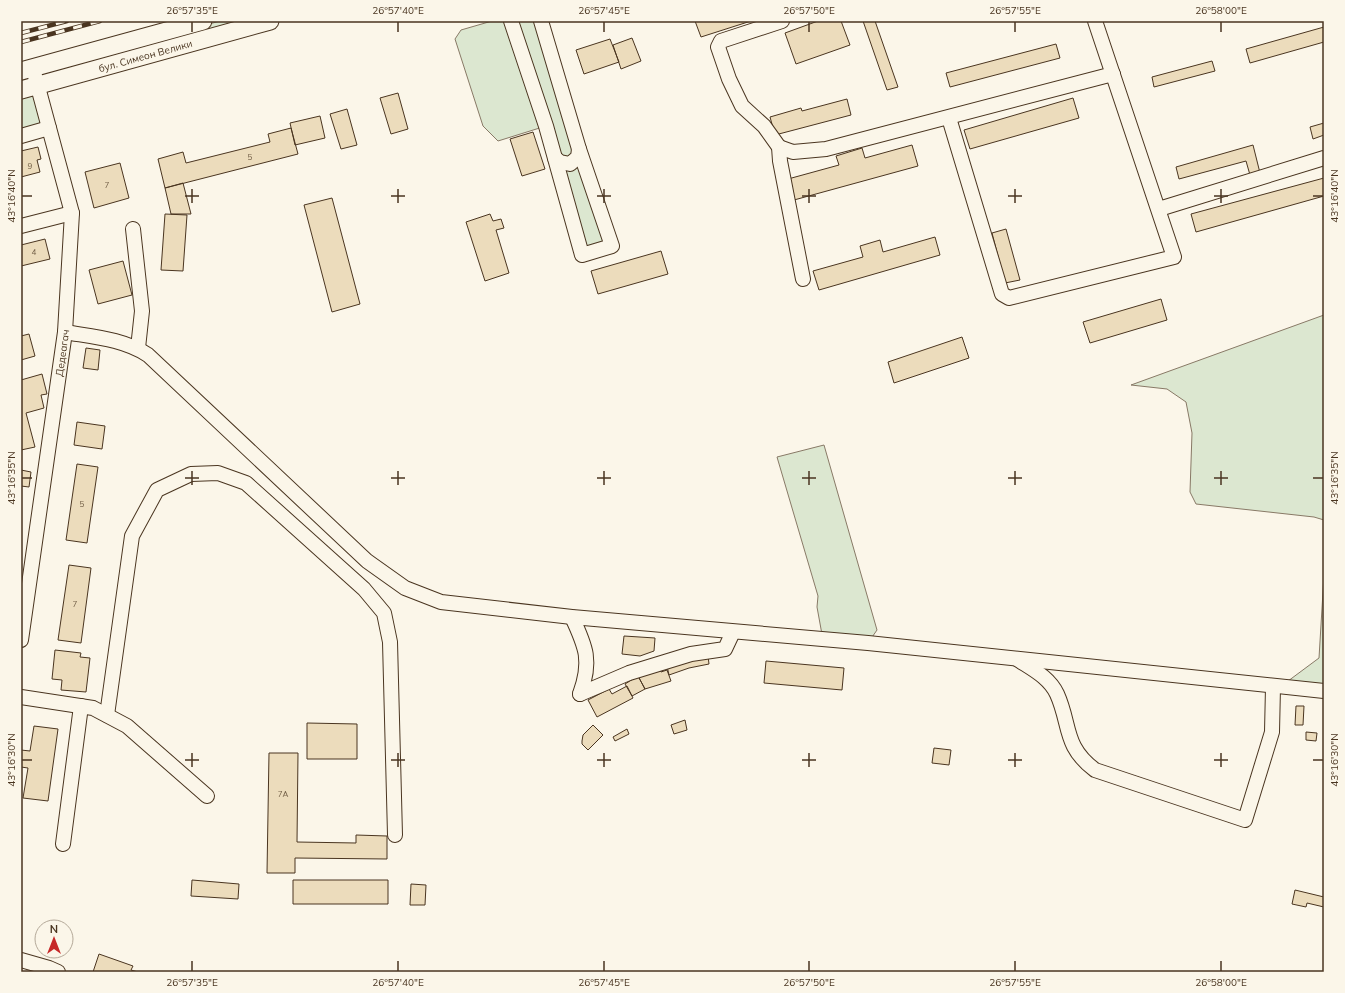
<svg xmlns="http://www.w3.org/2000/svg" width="1345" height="993" viewBox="0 0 1345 993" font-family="Mulish,sans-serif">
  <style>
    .green { fill: #dce7d0; stroke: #887966 }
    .building { fill: #ecdcbc; stroke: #4a3520 }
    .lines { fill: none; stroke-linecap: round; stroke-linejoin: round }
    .minor-casing { stroke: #4a3520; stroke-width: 16 }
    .major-casing { stroke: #4a3520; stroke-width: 19 }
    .minor { stroke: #fbf6e9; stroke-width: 14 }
    .major { stroke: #fbf6e9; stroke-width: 17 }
    .rail-casing { stroke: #4a3520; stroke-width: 4.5 }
    .rail { stroke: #fbf6e9; stroke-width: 3; stroke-dasharray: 9; stroke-linecap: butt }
    .ticks { fill: none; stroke: #4a3520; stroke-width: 1.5 }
    .labels { text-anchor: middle; stroke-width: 3; stroke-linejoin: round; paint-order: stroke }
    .number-label { font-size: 8px; fill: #725f47 }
    .street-label { font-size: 10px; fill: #4a3520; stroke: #fbf6e9 }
    .neatline { fill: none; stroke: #4a3520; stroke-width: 1.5 }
    .ticks-label { font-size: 10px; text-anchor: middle; fill: #4a3520 }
  </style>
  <rect width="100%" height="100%" fill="#fbf6e9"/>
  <path class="green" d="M220,21H244L52,75L50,68Z
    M492,21H541L612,246L582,255L546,126L498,141L483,126L455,39L461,30Z
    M38,85L49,128L21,136V90Z
    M1324,315V520L1314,517L1196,504L1190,492L1192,433L1186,402L1167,389L1131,385Z
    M824,445L877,630L868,643L823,640L817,607L818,596L777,457Z
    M1324,575V691L1280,687L1319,658Z"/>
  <path class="building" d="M695,21H751L701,37Z
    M818,21H841L850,45L796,64L785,33Z
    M863,21H875L898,87L887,90Z
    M1324,27V42L1250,63L1246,49Z
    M632,38L641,61L621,69L613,45Z
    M610,39L619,62L584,74L576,50Z
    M1056,44L1060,58L950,87L946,73Z
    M1212,61L1215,71L1154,87L1152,77Z
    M398,93L408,129L391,134L380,98Z
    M1073,98L1079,118L970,149L964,130Z
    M847,99L851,115L775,135L770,117L801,108L802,111Z
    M347,109L357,145L341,149L330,114Z
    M320,116L325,138L295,145L290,123Z
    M1324,123V135L1313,139L1310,127Z
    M291,128L298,154L165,188L158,159L183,152L186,163L270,142L268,134Z
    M533,132L545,169L522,176L510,139Z
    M912,145L918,166L794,200L788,179L839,165L836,156L862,148L865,158Z
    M1253,145L1260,173L1250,175L1246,161L1179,179L1176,167Z
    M38,147L41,159L37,160L40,172L21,177V151Z
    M120,163L129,198L94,208L85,172Z
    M1324,178V196L1196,232L1191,214Z
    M183,183L191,214H171L165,188Z
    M332,198L360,304L332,312L304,205Z
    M165,214L187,215L183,271L161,270Z
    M490,214L493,221L501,219L504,228L496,230L509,273L485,281L466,222Z
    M1006,229L1020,280L1005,283L992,233Z
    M935,237L940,255L819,290L813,271L863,257L860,246L880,240L883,252Z
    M45,239L50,259L21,266V245Z
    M661,251L668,274L598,294L591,271Z
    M123,261L132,295L98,304L89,270Z
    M1161,299L1167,320L1090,343L1083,322Z
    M29,334L35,356L21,360V336Z
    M962,337L969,358L894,383L888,362Z
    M86,348L100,350L98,370L83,368Z
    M42,374L47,394L41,395L44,408L26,413L35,447L21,450V380Z
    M77,422L105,426L102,449L74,445Z
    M77,464L98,467L87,543L66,540Z
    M21,470L31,472L29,487L21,486Z
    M69,565L91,568L81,643L58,640Z
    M624,636L655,638L654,651L640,656L622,654Z
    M55,650L81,653L80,657L90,658L86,692L61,690L62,680L52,679Z
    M708,656L709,664L689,668L669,675L667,666Z
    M766,661L844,668L842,690L764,683Z
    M659,668L661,672L667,670L671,681L645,689L638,676Z
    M638,676L645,689L632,696L625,684Z
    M627,686L633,698L597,717L588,700L609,689L612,694Z
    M1296,706H1304L1303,725H1295Z
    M685,720L687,730L674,734L671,725Z
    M307,723L357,724V759H307Z
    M593,725L603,735L588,750L582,744V741L583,735Z
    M34,726L58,729L48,801L23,798L28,768L21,767V750L30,751Z
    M627,729L629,734L615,741L613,737Z
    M1306,732L1317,733L1316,741L1306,740Z
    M934,748L951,750L949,765L932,763Z
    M269,753H298L297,842L356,843V835L387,836V859L295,858V873H267Z
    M192,880L239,884L238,899L191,896Z
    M293,880H388V904H293Z
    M411,884L426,885L425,905H410Z
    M1295,890L1324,897V907L1307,903L1306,907L1292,904Z
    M99,954L133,966L131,970L138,972H93Z"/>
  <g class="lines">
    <g class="minor-casing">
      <g id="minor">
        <path d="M511,21L546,126L582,255L612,246L579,149L541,21"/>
        <path d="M782,21L721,41L718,47L729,79L742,106L764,126L779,147L780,161L803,279"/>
        <path d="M949,118L1002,294L1009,298L1174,257L1095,21"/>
        <path d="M21,136L49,128"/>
        <path d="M779,147L793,152L826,149L1113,74"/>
        <path d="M555,158L560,162L570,164L578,157L579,149"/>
        <path d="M1159,209L1324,158"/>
        <path d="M21,226L72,213"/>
        <path d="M133,229L142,311L138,348"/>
        <path d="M65,332C94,337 123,339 148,355L367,561L405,588L441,602L572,617L868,643L1324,691"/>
        <path d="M572,617C586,647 592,661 580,694"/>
        <path id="s1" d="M21,640L65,332L72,213L35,76"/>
        <path d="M1017,659C1032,669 1049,677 1057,694C1071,725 1063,746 1095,770L1245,820L1272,732L1273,687"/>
        <path d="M580,694L629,673L691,654L725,649L733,632"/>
        <path d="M21,697L93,708L127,726L207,796"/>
        <path d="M107,715L132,536L157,490L191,474L218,473L246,483L364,589L384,613L390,642L395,835"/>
        <path d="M63,844L81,706"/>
        <path d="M21,960L49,968L58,972"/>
      </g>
    </g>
    <g class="major-casing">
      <g id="major">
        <path d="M21,71L203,21"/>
        <path id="s2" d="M21,90L270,21"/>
      </g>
    </g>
    <use href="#minor" class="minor"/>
    <use href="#major" class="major"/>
    <g class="rail-casing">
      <path id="rail" d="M21,33L67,21
        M21,42L100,21"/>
    </g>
    <use href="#rail" class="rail"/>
  </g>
  <path class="ticks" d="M192,22V32M398,22V32M604,22V32M809,22V32M1015,22V32M1221,22V32M192,189V203M398,189V203M604,189V203M809,189V203M1015,189V203M1221,189V203M22,196H32M185,196H199M391,196H405M597,196H611M802,196H816M1008,196H1022M1214,196H1228M1313,196H1323M192,471V485M398,471V485M604,471V485M809,471V485M1015,471V485M1221,471V485M22,478H32M185,478H199M391,478H405M597,478H611M802,478H816M1008,478H1022M1214,478H1228M1313,478H1323M192,753V767M398,753V767M604,753V767M809,753V767M1015,753V767M1221,753V767M22,760H32M185,760H199M391,760H405M597,760H611M802,760H816M1008,760H1022M1214,760H1228M1313,760H1323M192,961V971M398,961V971M604,961V971M809,961V971M1015,961V971M1221,961V971"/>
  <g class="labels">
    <g class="number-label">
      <text x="250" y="160">5</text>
      <text x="30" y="169">9</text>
      <text x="107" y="188">7</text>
      <text x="34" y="255">4</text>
      <text x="82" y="507">5</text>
      <text x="75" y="607">7</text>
      <text x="283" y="797">7А</text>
    </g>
    <g class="street-label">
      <text dy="4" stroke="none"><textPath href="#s2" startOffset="129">бул. Симеон Велики</textPath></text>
      <text dy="4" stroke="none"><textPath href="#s1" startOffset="290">Дедеагач</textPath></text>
    </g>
  </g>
  <rect width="1345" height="993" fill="none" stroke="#fbf6e9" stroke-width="44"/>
  <g transform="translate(54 939)"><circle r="19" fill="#fbf6e9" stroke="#b4a999"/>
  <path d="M0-3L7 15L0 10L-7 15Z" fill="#c62828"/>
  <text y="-6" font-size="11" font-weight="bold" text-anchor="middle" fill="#4a3520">N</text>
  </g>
  <rect x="22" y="22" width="1301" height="949" class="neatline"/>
  <g class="ticks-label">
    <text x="192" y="14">26°57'35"E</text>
    <text x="398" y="14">26°57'40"E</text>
    <text x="604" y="14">26°57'45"E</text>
    <text x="809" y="14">26°57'50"E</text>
    <text x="1015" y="14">26°57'55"E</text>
    <text x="1221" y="14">26°58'00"E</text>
    <text transform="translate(11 196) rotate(-90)" y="4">43°16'40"N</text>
    <text transform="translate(1334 196) rotate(-90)" y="4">43°16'40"N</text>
    <text transform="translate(11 478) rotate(-90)" y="4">43°16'35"N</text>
    <text transform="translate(1334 478) rotate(-90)" y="4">43°16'35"N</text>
    <text transform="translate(11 760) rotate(-90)" y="4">43°16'30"N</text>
    <text transform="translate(1334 760) rotate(-90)" y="4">43°16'30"N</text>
    <text x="192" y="986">26°57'35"E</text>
    <text x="398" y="986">26°57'40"E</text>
    <text x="604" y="986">26°57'45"E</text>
    <text x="809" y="986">26°57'50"E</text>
    <text x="1015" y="986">26°57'55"E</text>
    <text x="1221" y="986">26°58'00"E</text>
  </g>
</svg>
